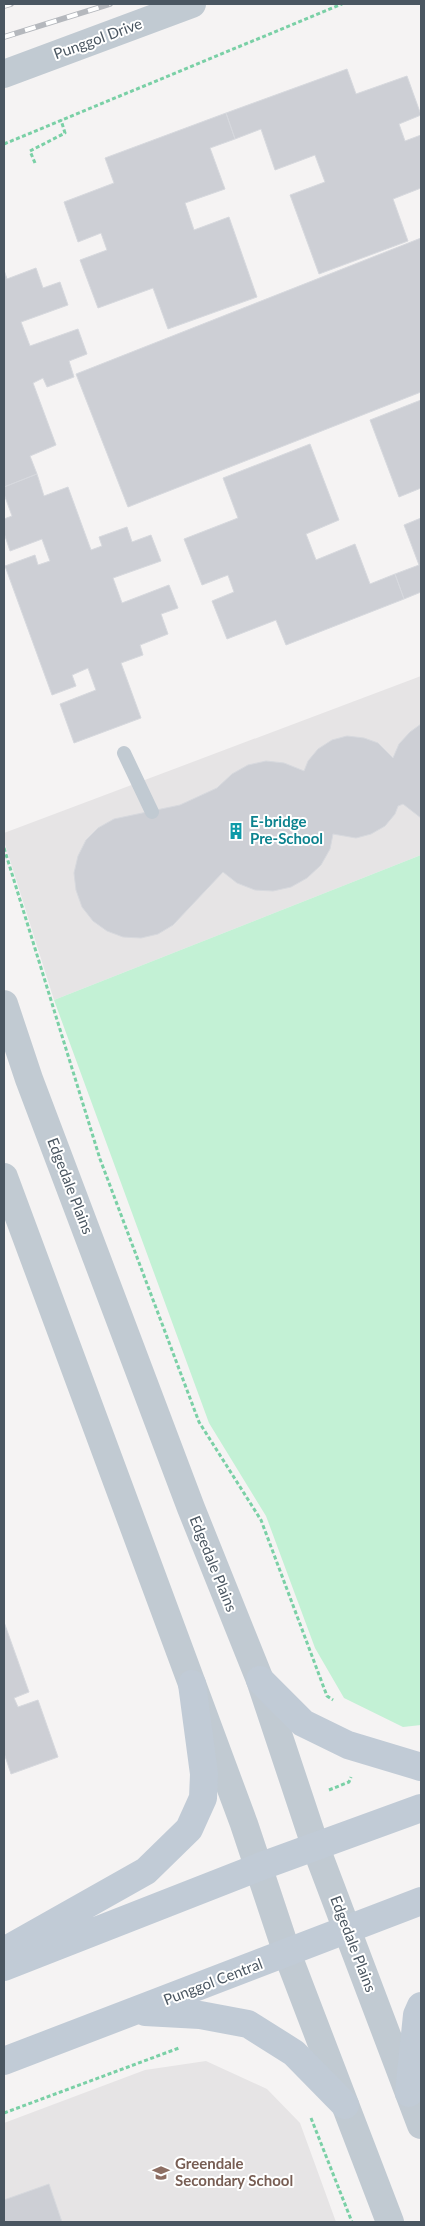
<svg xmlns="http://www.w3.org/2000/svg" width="425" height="2226" viewBox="0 0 425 2226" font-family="Lato,sans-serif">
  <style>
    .education { fill: #e6e4e5 }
    .green { fill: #c3f1d5 }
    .building { fill: #cdcfd5; stroke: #d7d9de }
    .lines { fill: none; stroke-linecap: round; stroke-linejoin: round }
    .path { stroke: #7ad0a6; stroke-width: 3; stroke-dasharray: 4 2.5; stroke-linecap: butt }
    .service { stroke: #c1cad2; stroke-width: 14 }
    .minor { stroke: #c1cad2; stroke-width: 28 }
    .tertiary { stroke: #c1cad2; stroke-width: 28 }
    .secondary { stroke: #c1cbd6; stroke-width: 28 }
    .rail-casing { stroke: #b5b8bd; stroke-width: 5.5 }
    .rail { stroke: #fff; stroke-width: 4; stroke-dasharray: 11; stroke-linecap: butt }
    .labels { text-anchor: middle; stroke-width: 4; stroke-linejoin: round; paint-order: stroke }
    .street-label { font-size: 15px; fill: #4a5661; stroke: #fff }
    .culture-label { font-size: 15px; font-weight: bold; fill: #0d838f; stroke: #fff; text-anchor: start }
    .education-label { font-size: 15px; font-weight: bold; fill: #785e54; stroke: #fff; text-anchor: start }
  </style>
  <rect width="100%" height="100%" fill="#f5f3f3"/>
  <path class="education" d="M421,676V855L54,1000L4,841V833Z
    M206,2061L267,2089L300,2123L336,2222H4V2123L145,2070Z"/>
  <path class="green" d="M421,855V1725L403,1727L344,1698L315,1648L266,1516L209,1423L54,1000Z"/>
  <path class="building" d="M347,69L356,94L407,76L421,115L399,124L405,141L421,135V188L393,199L408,241L319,274L290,195L325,182L315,155L275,170L261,129L235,139L226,113Z
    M226,113L235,139L210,148L225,189L185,203L194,230L229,217L257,297L168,329L153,288L98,308L80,260L107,250L101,233L78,242L64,202L114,183L105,158Z
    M421,238V392L128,507L76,374Z
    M36,268L43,288L60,282L68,305L21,322L30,346L78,329L87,354L69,361L74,377L47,387L43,378L33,383L56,445L30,456L37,474L4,487V270L7,279Z
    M421,400V488L399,497L370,420Z
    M310,444L339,520L306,534L316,560L355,544L370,584L395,574L404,599L286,645L276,620L227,639L212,601L234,592L228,575L202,585L184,539L238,518L223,478Z
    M37,474L44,496L68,487L91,550L102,546L99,537L127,527L132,542L151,535L161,561L113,578L122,603L169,585L178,608L161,614L168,634L140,645L143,655L121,663L141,718L74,743L60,704L96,690L88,668L72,675L76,686L52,695L5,566L35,555L38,565L50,561L42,539L10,551L4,533V519L12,516L4,494V487Z
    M421,518V592L404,599L395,574L419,565L404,525Z
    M421,724V818L403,804L398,806L395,814L385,826L371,834L356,838L333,834L330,849L321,865L307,878L291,887L273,891L255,890L237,883L223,872L173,925L158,934L141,938L123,937L107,931L93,921L82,907L76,890L74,873L78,856L86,840L98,828L114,819L180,805L217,788L232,774L248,765L266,761L284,763L304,771L308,761L318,749L332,740L347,736L364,738L378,743L393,758L399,744L410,732Z
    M4,1622L29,1692L14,1698L18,1707L38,1700L58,1757L11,1774L4,1753Z
    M49,2184L62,2222H4V2200Z"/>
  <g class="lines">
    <path class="path" d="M4,144L342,4
      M35,163L30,151L65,133L61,120
      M4,848L100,1159L199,1422L261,1520L327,1696L333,1700
      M329,1790L349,1782L351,1777
      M4,2113L179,2048
      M311,2118L352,2222"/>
    <path class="service" d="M124,753L152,812"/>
    <path class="minor" d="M4,1004L29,1079L191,1508L260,1680L316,1848L421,2125
      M4,1177L244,1824L287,1953L390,2222"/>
    <path class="tertiary" d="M4,74L192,4"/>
    <path class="secondary" d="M260,1680L303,1723L348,1745L421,1767
      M4,1951L146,1871L189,1829L203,1798L204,1774L192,1684
      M4,1967L259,1867L421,1808
      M145,2012L200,2015L248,2024L294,2053L345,2105
      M4,2061L421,1901
      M409,2093L417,2015L421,2006"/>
    <g class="rail-casing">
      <path id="rail" d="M4,6L11,4
        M4,37L110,4"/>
    </g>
    <use href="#rail" class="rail"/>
  </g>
  <defs>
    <g id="building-bare" transform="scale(1.35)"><path d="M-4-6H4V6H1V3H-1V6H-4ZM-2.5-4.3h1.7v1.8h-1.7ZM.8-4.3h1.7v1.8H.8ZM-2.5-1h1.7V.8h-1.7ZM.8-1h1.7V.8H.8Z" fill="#0f9aa8" stroke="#fff" stroke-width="2.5" paint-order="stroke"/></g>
    <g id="school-bare" transform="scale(1.35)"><path d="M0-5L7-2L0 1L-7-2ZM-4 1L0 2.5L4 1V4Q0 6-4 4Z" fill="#8d6e63" stroke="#fff" stroke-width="2.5" paint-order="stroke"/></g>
  </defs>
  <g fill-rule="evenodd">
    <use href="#building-bare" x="236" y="831"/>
    <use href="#school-bare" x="161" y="2173"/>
  </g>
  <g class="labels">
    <g class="street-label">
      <text transform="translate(98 39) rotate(-20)" y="5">Punggol Drive</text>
      <text transform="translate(70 1186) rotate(69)" y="5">Edgedale Plains</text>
      <text transform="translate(213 1564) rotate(68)" y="5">Edgedale Plains</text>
      <text transform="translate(353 1944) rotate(69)" y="5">Edgedale Plains</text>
      <text transform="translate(213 1982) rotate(-21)" y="5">Punggol Central</text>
    </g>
    <g class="culture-label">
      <text x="250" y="827">E-bridge<tspan x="250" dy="17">Pre-School</tspan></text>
    </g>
    <g class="education-label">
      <text x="175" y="2169">Greendale<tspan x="175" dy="17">Secondary School</tspan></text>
    </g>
  </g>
  <rect width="425" height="2226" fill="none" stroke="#4a5661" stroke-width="10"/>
</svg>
